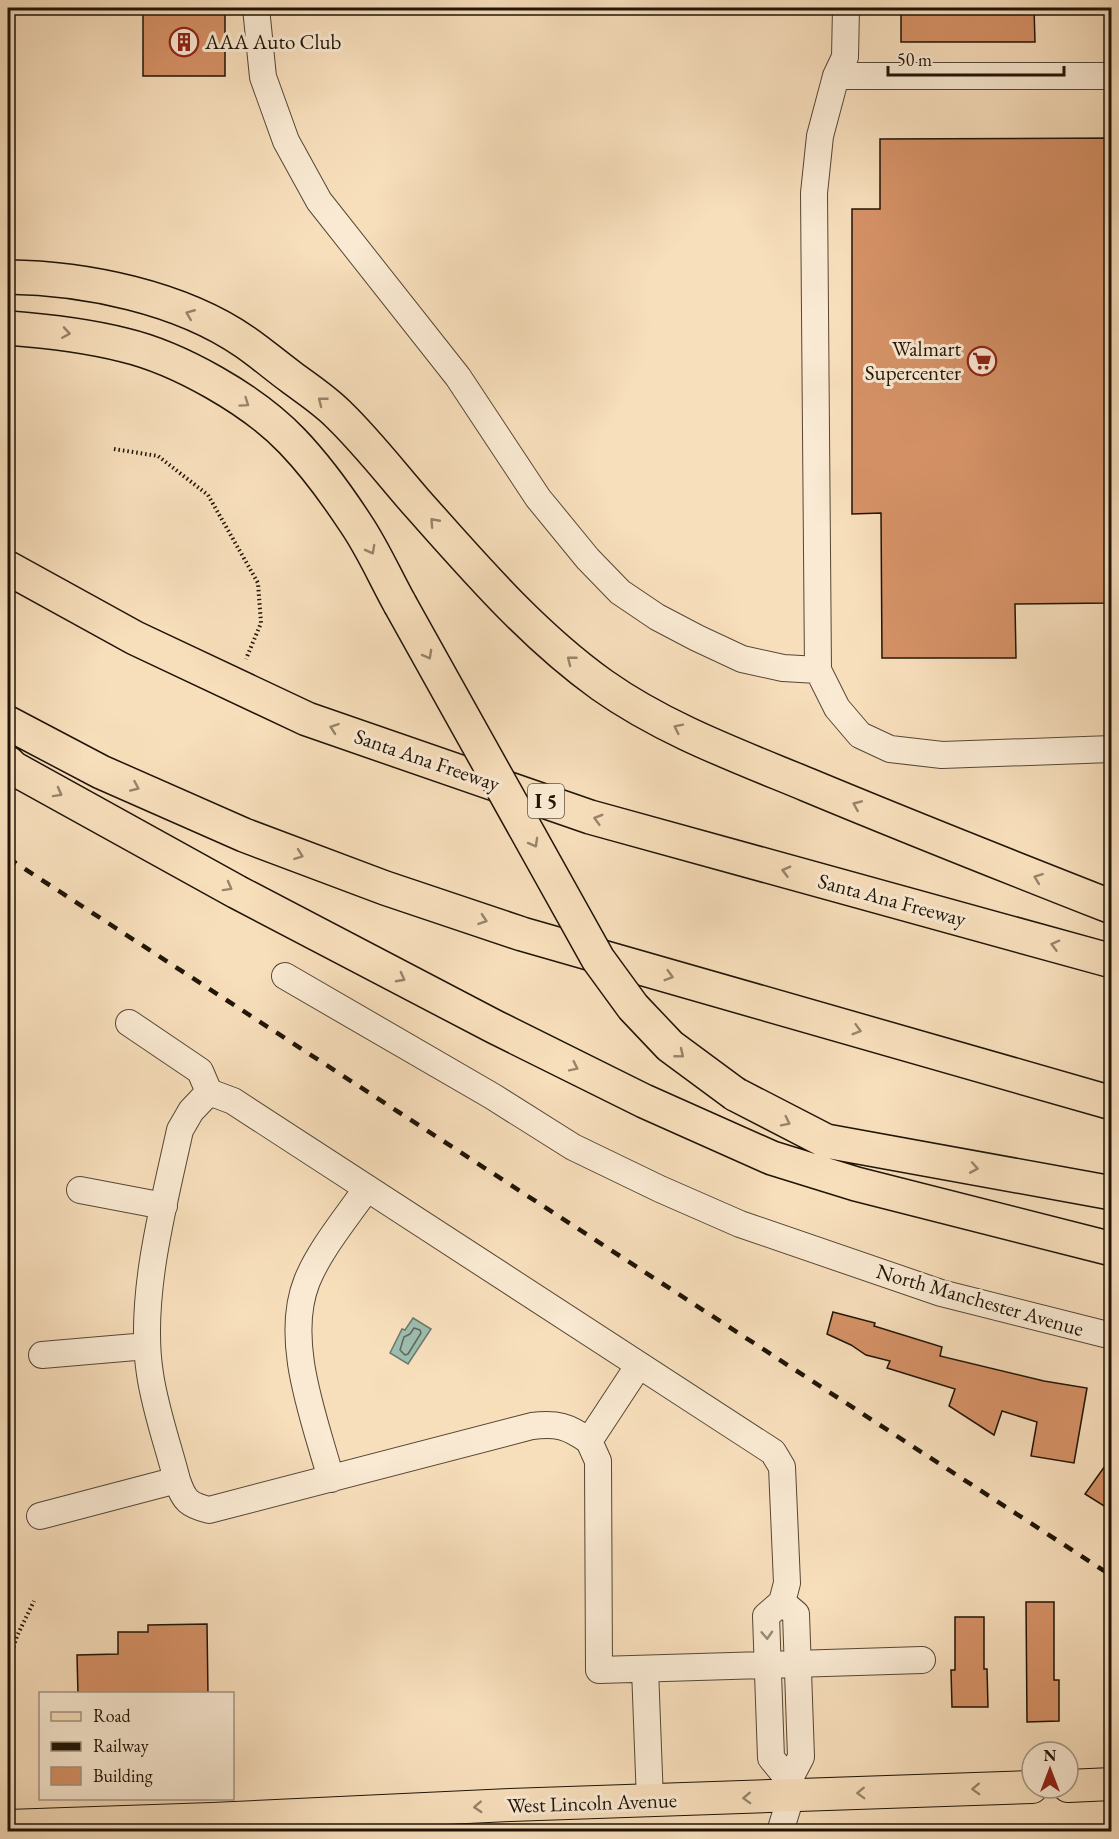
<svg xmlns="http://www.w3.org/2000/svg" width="1119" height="1839" viewBox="0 0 1119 1839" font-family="'EB Garamond',serif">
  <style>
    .water { fill: #9dbdaf; stroke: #6b796c; stroke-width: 1.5 }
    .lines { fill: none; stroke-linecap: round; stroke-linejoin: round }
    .shore { stroke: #5e685b; stroke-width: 1.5 }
    .building { fill: #d69267; stroke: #1f1407; stroke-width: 1.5 }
    .minor-casing { stroke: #554734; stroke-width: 28 }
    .major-casing { stroke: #1f1407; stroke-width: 34 }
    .highway-casing { stroke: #1f1407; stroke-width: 36 }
    .path { stroke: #1f1407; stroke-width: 4; stroke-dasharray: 1.5 3; stroke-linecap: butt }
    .minor { stroke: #faead3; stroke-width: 26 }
    .major { stroke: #f8dfbc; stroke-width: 32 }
    .highway { stroke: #f8dfbc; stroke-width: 33 }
    .rail { stroke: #1f1407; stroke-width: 4.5; stroke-dasharray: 10 10; stroke-linecap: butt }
    .highway-bridge-casing { stroke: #1f1407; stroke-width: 36; stroke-linecap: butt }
    .highway-bridge { stroke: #f8dfbc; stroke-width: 33 }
    .oneway { stroke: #96846b }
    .oneway2 { stroke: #978a77 }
    .labels { text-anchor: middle; stroke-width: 6; stroke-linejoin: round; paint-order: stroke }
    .shield { fill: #faead3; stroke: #615444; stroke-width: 1.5 }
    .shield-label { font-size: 20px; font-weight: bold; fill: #1f1407 }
    .poi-label { font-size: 21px; fill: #1f1407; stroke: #faead3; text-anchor: start }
    .street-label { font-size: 21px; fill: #1f1407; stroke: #faead3 }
  </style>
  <rect width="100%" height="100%" fill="#f8dfbc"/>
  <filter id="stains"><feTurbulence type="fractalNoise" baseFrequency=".00333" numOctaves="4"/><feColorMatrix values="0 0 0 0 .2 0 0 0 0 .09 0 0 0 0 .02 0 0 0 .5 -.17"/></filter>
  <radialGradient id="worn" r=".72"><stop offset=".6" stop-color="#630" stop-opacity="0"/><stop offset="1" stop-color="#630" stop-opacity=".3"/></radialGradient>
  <path class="water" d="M413,1318L431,1329L408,1364L390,1353L402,1329L405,1330Z"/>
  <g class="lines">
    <path class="shore" d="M414,1328L420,1330L421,1333L408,1354L405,1355L400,1350L404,1337L410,1334Z"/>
  </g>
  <path class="building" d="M143,8H225V76H143Z
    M901,8H1034L1035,42H901Z
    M1112,138V603L1015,604L1016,658H882L881,513L852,514V209H880V139Z
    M833,1312L875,1323L874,1326L942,1347L940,1356L1044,1381L1087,1388L1074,1463L1031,1456L1037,1422L1002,1411L994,1435L949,1406L955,1389L887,1368L890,1361L866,1355L851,1345L827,1334Z
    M1112,1456V1511L1085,1494Z
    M1026,1602H1054V1680H1059V1721L1027,1722Z
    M955,1617H984V1669H987L988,1707H952L951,1670H955Z
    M207,1624L208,1694H78L77,1655L118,1654V1632H148V1625Z"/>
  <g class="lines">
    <g class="minor-casing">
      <path id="minor" d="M256,8L263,77L286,141L319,201L458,377L538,498L588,559L620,592L657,617L697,638L742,659L783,668L818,670
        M846,8L845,57L836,76L820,136L814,193L818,670L837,708L860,735L890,749L942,755L1112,749
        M836,76H1112
        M285,976L492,1096L573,1147L660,1189L740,1224L941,1293L1112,1336
        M129,1023L200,1071L209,1092L233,1101L773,1452L782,1467L787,1583L782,1602
        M209,1092L191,1111L180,1130C164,1204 138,1298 150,1374C155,1409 168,1445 177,1480C184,1501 189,1505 209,1510L532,1426C557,1423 568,1426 589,1441
        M80,1190L164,1206
        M42,1355L147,1346
        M639,1365L589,1441L598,1461L599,1670L922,1660
        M331,1479C315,1420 283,1341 307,1281C320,1249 347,1217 367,1188
        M40,1516L177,1480
        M645,1669L650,1801
        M780,1832L791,1796L789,1780L801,1757L796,1614L782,1602L766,1616L771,1758L789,1780"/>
    </g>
    <g class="major-casing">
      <path id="major" d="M1068,1786L1112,1784
        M8,1826L212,1819L510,1805L1032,1787"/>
    </g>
    <g class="highway-casing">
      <path id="highway" d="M8,277C85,278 180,297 245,342C261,353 276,366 291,377C307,389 324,400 338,414C366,441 390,472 416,502C474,567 531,634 602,685C664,729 738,756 808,785C909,827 1010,867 1112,907
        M8,328C47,331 85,335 124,345C179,358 253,400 292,441C316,466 337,495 356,524C373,549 385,577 400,604
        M8,568L135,638L307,719L590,817L1112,961
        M8,723L101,772L244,835L385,888L522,934L1112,1103
        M8,763L13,768L237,892L495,1027L644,1101L772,1158L856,1184L1112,1249
        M735,1094L826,1141L1112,1193"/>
    </g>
    <path class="path" d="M114,449L158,456L208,495L258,583L261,623L246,659
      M8,1664L17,1636L34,1601"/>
    <use href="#minor" class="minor"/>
    <use href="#major" class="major"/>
    <use href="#highway" class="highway"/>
    <path class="rail" d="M8,858L1112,1576"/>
    <g class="highway-bridge-casing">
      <path id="highway-bridge" d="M400,604L598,959L633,1007L670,1046L735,1094"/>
    </g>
    <use href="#highway-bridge" class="highway-bridge"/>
  </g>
  <defs><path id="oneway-chevron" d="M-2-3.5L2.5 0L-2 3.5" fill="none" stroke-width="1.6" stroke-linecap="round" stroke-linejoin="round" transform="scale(1.5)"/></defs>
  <g class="oneway">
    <use href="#oneway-chevron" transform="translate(190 314) rotate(-158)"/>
    <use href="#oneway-chevron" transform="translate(66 333) rotate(9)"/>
    <use href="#oneway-chevron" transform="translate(322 401) rotate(-142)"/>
    <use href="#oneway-chevron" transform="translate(245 403) rotate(35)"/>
    <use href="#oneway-chevron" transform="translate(434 522) rotate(-132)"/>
    <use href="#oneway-chevron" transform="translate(371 550) rotate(62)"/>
    <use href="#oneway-chevron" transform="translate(428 655) rotate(61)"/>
    <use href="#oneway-chevron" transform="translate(571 660) rotate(-142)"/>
    <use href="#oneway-chevron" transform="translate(334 728) rotate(-161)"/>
    <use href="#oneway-chevron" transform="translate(678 728) rotate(-154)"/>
    <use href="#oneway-chevron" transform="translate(135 787) rotate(24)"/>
    <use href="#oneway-chevron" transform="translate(58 793) rotate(29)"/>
    <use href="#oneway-chevron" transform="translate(857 805) rotate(-157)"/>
    <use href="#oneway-chevron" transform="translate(598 819) rotate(-164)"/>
    <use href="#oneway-chevron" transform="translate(534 843) rotate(61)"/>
    <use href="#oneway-chevron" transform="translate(299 855) rotate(20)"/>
    <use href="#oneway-chevron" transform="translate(786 871) rotate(-165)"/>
    <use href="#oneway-chevron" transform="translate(1038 878) rotate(-159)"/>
    <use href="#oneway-chevron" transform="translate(228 887) rotate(29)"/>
    <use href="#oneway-chevron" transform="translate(483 920) rotate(19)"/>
    <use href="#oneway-chevron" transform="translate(1055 945) rotate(-165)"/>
    <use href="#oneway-chevron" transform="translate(669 976) rotate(16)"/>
    <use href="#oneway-chevron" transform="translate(401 978) rotate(28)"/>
    <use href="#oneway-chevron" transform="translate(857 1030) rotate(16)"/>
    <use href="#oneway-chevron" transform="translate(680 1054) rotate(39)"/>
    <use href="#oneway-chevron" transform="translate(574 1067) rotate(26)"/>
    <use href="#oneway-chevron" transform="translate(786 1122) rotate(26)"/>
    <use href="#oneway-chevron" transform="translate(974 1168) rotate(10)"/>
    <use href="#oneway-chevron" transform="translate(976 1789) rotate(178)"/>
    <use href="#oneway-chevron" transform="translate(861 1793) rotate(178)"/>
    <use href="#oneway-chevron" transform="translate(747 1798) rotate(178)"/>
    <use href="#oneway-chevron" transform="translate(478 1807) rotate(177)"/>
  </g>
  <use class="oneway2" href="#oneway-chevron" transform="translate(767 1635) rotate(87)"/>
  <defs>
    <g id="building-ring" transform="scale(1.5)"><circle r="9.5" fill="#faead3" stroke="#8f2418" stroke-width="1.5"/><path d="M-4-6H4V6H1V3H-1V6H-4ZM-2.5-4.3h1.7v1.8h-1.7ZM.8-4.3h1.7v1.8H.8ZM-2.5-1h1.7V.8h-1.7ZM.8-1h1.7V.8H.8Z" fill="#8f2418"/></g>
    <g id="supermarket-ring" transform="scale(1.5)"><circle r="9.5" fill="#faead3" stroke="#8f2418" stroke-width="1.5"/><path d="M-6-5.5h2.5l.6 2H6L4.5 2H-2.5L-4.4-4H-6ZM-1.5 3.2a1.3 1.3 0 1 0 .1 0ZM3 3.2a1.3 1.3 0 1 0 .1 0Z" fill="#8f2418"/></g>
  </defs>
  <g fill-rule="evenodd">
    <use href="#building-ring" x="184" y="42"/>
    <use href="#supermarket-ring" x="982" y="361"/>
  </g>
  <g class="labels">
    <rect class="shield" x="528" y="784" width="36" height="34" rx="4.5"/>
    <g class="shield-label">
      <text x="546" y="808">I 5</text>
    </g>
    <g class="poi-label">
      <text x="205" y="49">AAA Auto Club</text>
      <text x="961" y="356" text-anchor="end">Walmart<tspan x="961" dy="24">Supercenter</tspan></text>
    </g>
    <g class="street-label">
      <text transform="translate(427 760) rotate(19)" y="7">Santa Ana Freeway</text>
      <text transform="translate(892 900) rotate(15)" y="7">Santa Ana Freeway</text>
      <text transform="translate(980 1300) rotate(16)" y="7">North Manchester Avenue</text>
      <text transform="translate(592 1803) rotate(-2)" y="7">West Lincoln Avenue</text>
    </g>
  </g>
  <rect width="1119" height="1839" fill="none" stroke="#f8dfbc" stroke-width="30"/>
  <rect x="9" y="9" width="1101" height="1821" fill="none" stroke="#1f1407" stroke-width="3"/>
  <rect x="15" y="15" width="1089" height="1809" fill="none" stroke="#1f1407" stroke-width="1.5"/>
  <rect x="39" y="1692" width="195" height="108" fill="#faead3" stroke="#a29481" stroke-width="1.5"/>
  <rect x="51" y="1712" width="30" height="9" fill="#f8dfbc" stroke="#a29481" stroke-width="1.5"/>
  <text x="93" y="1722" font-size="18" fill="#1f1407">Road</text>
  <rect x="51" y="1742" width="30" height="9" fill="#1f1407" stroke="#a29481" stroke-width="1.5"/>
  <text x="93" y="1752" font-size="18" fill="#1f1407">Railway</text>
  <rect x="51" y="1767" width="30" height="18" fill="#d69267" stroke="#a29481" stroke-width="1.5"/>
  <text x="93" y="1782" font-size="18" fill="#1f1407">Building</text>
  <g transform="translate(1050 1770)"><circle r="28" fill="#faead3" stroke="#a29481" stroke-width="1.5"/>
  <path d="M0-4.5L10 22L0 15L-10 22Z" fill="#8f2418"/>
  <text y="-9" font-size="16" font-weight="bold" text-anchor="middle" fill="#1f1407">N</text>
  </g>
  <path d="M888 66v9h176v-9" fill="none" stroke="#1f1407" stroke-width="3"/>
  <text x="897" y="66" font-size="18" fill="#1f1407" stroke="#faead3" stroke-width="4.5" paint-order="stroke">50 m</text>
  <rect width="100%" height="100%" filter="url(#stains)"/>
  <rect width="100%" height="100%" fill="url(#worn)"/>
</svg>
